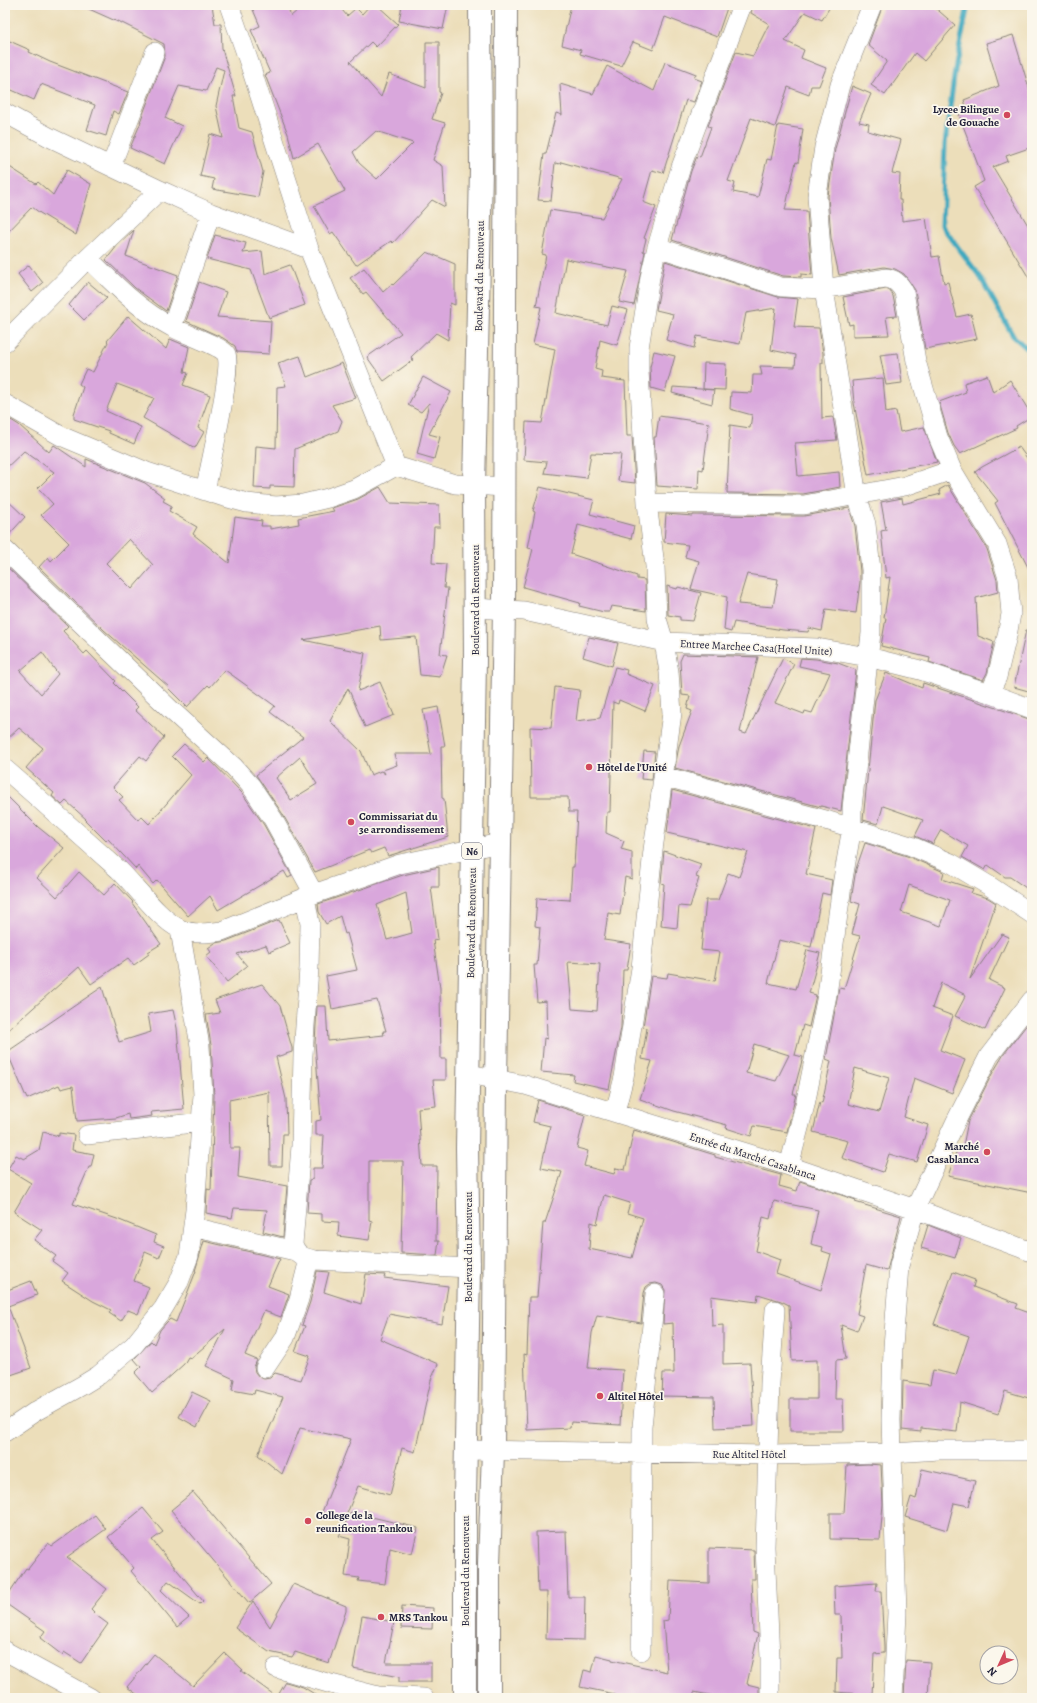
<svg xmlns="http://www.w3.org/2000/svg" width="1037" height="1703" viewBox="0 0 1037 1703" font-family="Alegreya,serif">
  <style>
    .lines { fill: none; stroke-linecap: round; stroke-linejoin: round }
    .stream { stroke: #3fa9bf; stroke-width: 5 }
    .building { fill: #d9a7dc; fill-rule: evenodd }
    .minor-casing { stroke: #87807a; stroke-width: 20 }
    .trunk-casing { stroke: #87807a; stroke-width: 24 }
    .minor { stroke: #fff; stroke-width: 19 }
    .trunk { stroke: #fff; stroke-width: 22 }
    .poi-dot { fill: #d1495b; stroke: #fbf7ec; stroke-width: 1.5 }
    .labels { text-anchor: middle; stroke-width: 3.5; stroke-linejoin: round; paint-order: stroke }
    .shield { fill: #fbf7ec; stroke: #636270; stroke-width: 1 }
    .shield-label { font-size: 10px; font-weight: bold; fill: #22223b }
    .poi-label { font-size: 11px; font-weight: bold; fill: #22223b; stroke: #fbf7ec; text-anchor: start }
    .street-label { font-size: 11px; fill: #22223b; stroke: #fbf7ec }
  </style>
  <rect width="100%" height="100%" fill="#fbf7ec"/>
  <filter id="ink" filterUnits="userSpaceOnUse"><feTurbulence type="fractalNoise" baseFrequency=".025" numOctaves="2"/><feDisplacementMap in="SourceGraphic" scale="8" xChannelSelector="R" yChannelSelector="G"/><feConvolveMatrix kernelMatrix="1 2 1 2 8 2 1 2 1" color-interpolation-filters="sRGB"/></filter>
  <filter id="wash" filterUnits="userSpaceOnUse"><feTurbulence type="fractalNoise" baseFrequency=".012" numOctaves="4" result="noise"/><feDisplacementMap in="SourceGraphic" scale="16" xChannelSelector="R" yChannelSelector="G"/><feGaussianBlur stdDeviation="0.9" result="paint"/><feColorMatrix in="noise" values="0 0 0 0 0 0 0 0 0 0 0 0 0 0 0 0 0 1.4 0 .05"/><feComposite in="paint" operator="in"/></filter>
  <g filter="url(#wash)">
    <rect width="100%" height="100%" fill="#ecdeba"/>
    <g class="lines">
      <path class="stream" d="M968,5L955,70L945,144L942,226L981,278L1013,336L1032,353"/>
    </g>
    <g id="blocks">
      <path class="building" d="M80,5H212L215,24H221L222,49L236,96H233L239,128L252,132L263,172L258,197L212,189L214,179L200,176L210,134L223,138L216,106L224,70L216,67L206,91L179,86L165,118L182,126L165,164L130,148L141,122H140L165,56L164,44L118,21V22Z
        M251,5H287L291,16L304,5H338L347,16L356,8L362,14L370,5H377L398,24L376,47L371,42L350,62L381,97L389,74L426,88V42H439V92L441,93L432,119L445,123L433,160L443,166L445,207L432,200L393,243L391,241L356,265L333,232L330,234L314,206L345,191L318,144L294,158L288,134L265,75L270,73L251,30L260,26ZM376,131L413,143L377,179L359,163L353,152Z
        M402,5H448L443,29L399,21Z
        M571,5H728L717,37L665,17L653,50L633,42L621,66L580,54L581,50L562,45Z
        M753,5H831L822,20L805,12L785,41L804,50L801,58L826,68L819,86H811L809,95L788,87L775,127L751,118L728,181L735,183L733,192L758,197L767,159L771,160L778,125L803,129L798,163L796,162L785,210L807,211L812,275L801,274V277L783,276L672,240L691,171L697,156L700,157L711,127L708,126L736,52L753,56L769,24L751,13Z
        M883,5H932L955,25L924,61L915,53L885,95L871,85L887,61L868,45Z
        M1013,35L1032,98V147L1006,156L1008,161L993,167L1032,232V283L974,187L984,181L959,115L968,112L964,100L999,86L986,43Z
        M5,39L30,50L29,52L50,62L128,92L119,114L113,111L106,136L87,130L95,105L41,84L34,100L5,87Z
        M665,62L696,74L694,78L702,81L694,102L686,100L663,173L652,170L643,202L656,207L644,238L646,239L643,251L645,252L634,305L619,302L628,271L566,259L556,313L607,325L612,306L628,310L617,345L600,340L595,369L602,371L601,378L625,381L627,436H632L635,483L618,481L621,454L591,453L587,478L544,473L547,462L524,460L526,422L542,423L555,349L533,344L541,307L536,306L546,255L542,254L550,210L602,218L622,179L561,162L560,164L555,163L551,201L538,200L544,154H546L556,113L562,115L560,84L593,94L607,66L654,91Z
        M852,86L871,94L859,122L869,124L868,131L901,140L892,173L900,174L899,200H901L902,221L926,218L932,257L939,256L944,283L948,282L957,317L971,314L977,339L925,349L915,290L904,274L895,269L884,267L839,275L831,238L828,196L835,149Z
        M5,164L36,184L38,182L53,195L67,170L91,184L76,235L40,213L32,207L5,235Z
        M134,230L126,256L178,275L166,311L135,288L106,260L117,246Z
        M215,235L246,243L243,253L262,251L265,274L290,265L305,305L269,318L251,270L207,259Z
        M427,252L455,264V305L450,303L448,340L436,333L411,357L413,360L384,381L367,357L401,333L366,292L363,294L350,278L364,268L383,292L392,284L393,285Z
        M665,261L778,297L798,299L794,327L819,328L823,353V363H821L822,418L833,417L837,440L795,443L798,476L839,472L840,487L803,494L727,493L730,425L750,428L752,415L730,409L731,392L752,393L753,375H762L760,366L795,367L796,355L771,350L776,308L746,313L740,344L697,336L694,348L666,340L673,314L656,310Z
        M29,265L43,283L32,292L18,274Z
        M88,282L107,298L84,320L69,305Z
        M199,282L226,292L217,317L271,321L269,354L237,352L235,346L223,338L186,321Z
        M886,289L890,291L893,296L897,316L886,317L889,335L853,336V324L849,325L843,297Z
        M128,316L166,349L170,339L189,347L184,372L188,373L183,385L210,395L198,428L204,432L195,448L143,418L154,398L117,384L106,411L141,427L134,444L109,433V431L74,419V414L83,387L79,384L86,369L93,372L108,342L107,341Z
        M654,351L675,356L665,392L651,388L650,367Z
        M898,353L902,383L886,385L880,355Z
        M300,356L307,377L342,363L356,398L332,405L342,421L338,431L295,449L294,487L270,486V489L254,488L256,446L276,448L277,387L286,386L278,363Z
        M704,363L726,364L725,390L703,389Z
        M987,375L993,392L1010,380L1032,416L1016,426L1017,428L960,454L954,446L948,433L939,402L966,392L964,383Z
        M423,377L451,392L429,434L440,437L434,459L417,454L429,403L421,412L408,405Z
        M883,378L886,413L896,411L900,432L924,427L937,462L868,475L854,403L852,381Z
        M673,387L714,390L712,404L672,393Z
        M659,416L709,423L703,470L699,469L698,489L657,486L654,437H656Z
        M11,420L19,425L49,452L54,445L86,467V459L145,483L165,498L163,501L172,506L169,511L197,527L193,534L229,563L235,517L262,521L261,526H270V529L299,524L298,518L334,511L332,508L358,499L380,487L390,503L439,505L440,527H434L432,563L446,564L444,588H448L440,654L447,655L440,677L420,675L416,637L381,640L380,626L303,640L365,653L358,691L380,682L394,715L365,727L348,688L330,721L361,751L371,775L381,771L385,774L383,770L397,765L394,754H431L423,710L438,707L445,746H441L442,798L444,799L448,837L388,856L384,848L371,853L369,850L315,872L282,813L256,775L303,737L270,712L275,706L225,670L210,687L208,685L187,707L168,688L169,687L104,630L39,567L48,557L51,561L69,543L41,515L53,504L38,488L54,472L24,451L5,469V427ZM129,539L153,565L132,589L106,563ZM300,757L317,784L291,800L276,778Z
        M1019,447L1032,465V575L995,503L998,501L975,472L982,467Z
        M948,485L987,549L997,580L998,592L976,598L978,636L994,642L987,673L983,680L929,662L930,658L881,646L886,618H884L890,577L886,578L881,531L886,530L881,502L902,498L903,504L941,494L939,490Z
        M540,487L594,500L590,514L634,526L631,539L578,525L571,554L637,576V579L645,580L646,611L611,606L609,612H604L579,606L580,603L523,587L533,549L528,548L535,512L533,511Z
        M5,498L25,517L5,539Z
        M849,508L855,526L860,571V582L856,613L826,609L822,631L809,628L808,632L783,630L734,622L731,632L724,630L727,597L691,589L699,561L685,557L688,545L664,542L666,514L693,516V515L804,516ZM747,574L778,579L773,607L738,604Z
        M5,565L68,626L63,631L84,654L87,651L116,681L114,683L138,707L135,710L164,737L146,761L140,756L113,787L123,797L119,800L138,820L142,817L149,824L191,775L172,756L184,744L204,762L208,758L242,793L264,825L292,876L288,878L284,871L218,910L210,896L188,916L157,880L153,884L138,866L136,869L108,839L106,841L85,820L86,819L66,801L62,805L52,796L54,793L26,768L43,748L19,728L5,741ZM42,652L58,674L41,694L20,671Z
        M667,586L677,589L678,587L701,593L693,621L680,620V617L668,615Z
        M1026,630L1032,631V692L1014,687Z
        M589,637L618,643L612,666L583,657Z
        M683,654L758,657L740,732L746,734L783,658L794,664L775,703L804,714L805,711L812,713L830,673L799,666L801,658L816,659L838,663L856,670L841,811L821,806V807L675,768L679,746L692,711L687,709L690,696L682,695L680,661Z
        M615,667L627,670L626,674L655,686L645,711L619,700L618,704L613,702L610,812H607L606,833L624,841L621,849L632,852V879L625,877L620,915L608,913L604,940L631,944L627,970H623L621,1028L609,1089L573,1081L574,1075L541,1072L544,1038L547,1039L546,1001L537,1002L534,965H537L540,927L535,926L537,898L570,900L572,867H574L577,812H569L568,797H531L530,727L551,728L555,687L580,690L576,721L600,718ZM568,962L600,964L597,1011L572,1009Z
        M886,673L922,688L923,683L1032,720V892L1010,877H1005L988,865L985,870L962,857L968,846L941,830L933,844L915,836L923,820L883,806L878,824L863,820L875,700Z
        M644,751L655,752L652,780L641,779Z
        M672,790L816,829L806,874L832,880L830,895L822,893L811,947L779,940L768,983L796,989L807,950L820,953L809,993L816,995L809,1027L803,1025L795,1055L803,1057L793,1094H796L787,1132L754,1126L751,1136L726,1128L727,1125L674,1111L640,1099L652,1061L642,1059L647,1028L643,1027L651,976L667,978L668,973L715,981L720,952L701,950L706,900H718L728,873L739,877L748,852L667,833ZM754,1044L789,1055L776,1081L746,1073Z
        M5,794L38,827L64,848L37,878L57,897L79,872L104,895L115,883L133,902L132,903L161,944L148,952L149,954L134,965L128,958L91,984L79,967L5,1033Z
        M865,843L907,856L944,872L942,879L973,889L971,893L988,898L996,903L970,979L1002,934L1009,937L989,980L1005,988L985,1030L955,1016L966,995L941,983L932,1008L953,1016L940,1050L965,1060L952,1093L914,1078L904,1117L928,1125L917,1162L889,1154L883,1172L842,1158L848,1141L813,1132L820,1102L822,1103L831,1061L826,1059L839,988L844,989L860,936L852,934L860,904L851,901L856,869ZM909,885L950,900L941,926L901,912ZM855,1068L889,1078L879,1112L848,1104Z
        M664,851L701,864L696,877L699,878L690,907L679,906L677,928L661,926L664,884L661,883Z
        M439,867V887H431L438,939L433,940L440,988L441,1059H446V1080H433L436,1106L418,1108L422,1166H437L436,1241H439L437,1255L401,1253L403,1161H369V1220L372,1221L369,1240L338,1236L339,1222L322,1221V1214L307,1213L309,1180L313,1179V1168H322L324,1135H316V1121L321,1120L315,1043L317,1006H326L328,1041L384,1035L383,1031H386L377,1000L332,1009L326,976L357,970L347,933L345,934L340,916L326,924L319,912L318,904L403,875ZM406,893L412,933L387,940L377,905Z
        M279,920L290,943L269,952L266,945L237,954L247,966L227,982L206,956L211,952L208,948L215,943L226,941Z
        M262,984L280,1006L292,1048V1052L276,1057L286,1099L287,1134H283L282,1166H270L269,1092L229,1100L230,1148H240L238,1177L287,1186L283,1237L263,1232L267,1210L234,1208L232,1218L206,1213L207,1189L211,1190L214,1096L211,1045L206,1015L220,1013L215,1000Z
        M102,987L119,1042L151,1032L148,1014L173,1010L177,1028L184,1109L151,1112L152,1116L129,1119L128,1114L116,1118L77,1121L73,1086L61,1089L59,1085L27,1099L7,1052Z
        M1032,1018V1193L948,1176L957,1150L962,1151L968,1121L992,1074L1004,1054Z
        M538,1100L585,1115L577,1148L588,1151L584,1166L614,1174L616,1168L625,1170L634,1130L715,1155V1157L781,1175L779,1186L797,1191L800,1181L856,1200L855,1202L901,1216L887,1271L866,1265L857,1314L863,1316L857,1331L841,1325L846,1359L836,1360L835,1399H843L844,1431H790V1399H817V1360L792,1361L789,1305L781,1301L758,1294L757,1302L711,1296L712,1326L723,1325V1364L750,1363L754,1426L715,1428L714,1397L662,1396L663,1373H674L673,1323L663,1324L665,1290L662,1285L656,1283L650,1284L646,1287L644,1293L641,1323L597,1315L592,1333L588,1368L623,1370L620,1425L571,1422L570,1428L527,1430L524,1354L527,1355L529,1297H537L543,1223H545L562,1172L541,1168L550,1126L533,1122ZM604,1195L630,1203L627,1213L643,1218L632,1258L589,1249L591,1222L597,1224ZM774,1201L818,1210L811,1244L823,1247L822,1251L831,1254L821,1290L776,1274L780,1260L756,1251L763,1217L770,1219Z
        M43,1132L59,1136V1133L74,1135L72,1150L94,1154L91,1167H89L73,1204L117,1219L156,1235L154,1242L164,1246L159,1258L145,1252L134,1281L149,1287L138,1314L128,1310L121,1321L109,1313L111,1310L93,1301L62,1281L68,1273L52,1261L56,1256L34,1240L42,1230L14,1212L31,1183L8,1169L16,1155L24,1159L39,1150Z
        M928,1225L961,1238L955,1258L921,1248Z
        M204,1241L280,1259L268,1286L289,1294L281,1317L264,1311L245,1355L257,1360L254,1367L255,1372L259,1377L264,1379L270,1378L275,1373L301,1380L310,1356L295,1351L305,1326L302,1325L310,1302L317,1271L329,1272L324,1292L361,1304L366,1274L385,1275L384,1278L448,1286L442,1324L389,1314L380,1339L438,1364L431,1380L415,1452L402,1448L390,1495L358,1486L344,1521L322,1512L351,1439L300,1428L282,1474L258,1455L283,1397L255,1390L254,1394L232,1390L234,1379L206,1366L225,1329L191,1358L188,1357L184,1364L152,1393L135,1373L141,1367L134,1359L151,1341L154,1344L160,1330L166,1323L170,1319L176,1322L196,1271H195Z
        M953,1272L975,1280L973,1287L1018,1304L1016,1308L1032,1314V1399L1005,1391L998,1414L960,1402L957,1432L921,1428V1432L902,1430L903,1381L930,1385L933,1370L956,1375L969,1336L934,1324Z
        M31,1281L37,1295L8,1306L31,1368L5,1377V1291Z
        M192,1392L211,1401L197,1427L179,1417Z
        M868,1464L881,1465L883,1504L880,1540L830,1539V1513H844L847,1465Z
        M922,1469L975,1481L969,1506L954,1503L947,1530L905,1517L911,1497L916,1499Z
        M193,1492L271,1584L249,1603L171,1510Z
        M143,1508L163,1532L152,1540L203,1601L200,1604L168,1581L161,1590L189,1617L177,1627L131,1571L134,1568L108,1537Z
        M351,1512L418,1528L412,1554L390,1548L385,1584L358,1581L359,1578L345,1576L350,1539L339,1536Z
        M95,1515L106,1529L67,1557L107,1589L91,1609L94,1612L93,1613L108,1624L81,1663L64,1652L62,1655L40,1638L45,1631L5,1603V1599L26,1568L28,1569L48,1543L52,1546Z
        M566,1531L568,1597H585L584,1640L546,1639L547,1592H538L536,1532Z
        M709,1548L754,1550L755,1579H751L753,1632L758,1634L747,1684L759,1687V1698H724L694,1692V1698H614L615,1694L580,1687L584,1670L592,1672L596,1655L612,1659V1660L667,1672L663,1621L668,1620L670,1581L709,1583Z
        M877,1583L876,1591H881L884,1647V1653L874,1654L872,1695L836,1692L837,1658H842L841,1615H835L834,1586Z
        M293,1584L346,1606V1611L329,1663L295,1652L292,1657L269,1652L235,1628L253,1601L270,1627Z
        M402,1606L433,1608L432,1629L401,1628Z
        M362,1616L394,1622L386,1663H431V1682H399V1677L353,1668Z
        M225,1653L243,1670L241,1671L277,1697L286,1682L303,1687L321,1698H142L127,1687L154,1654L193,1686Z
        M906,1660L930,1662L928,1698H904Z"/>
    </g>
  </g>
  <g filter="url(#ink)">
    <use href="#blocks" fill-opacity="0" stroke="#87807a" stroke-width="1"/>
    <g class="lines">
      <g class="minor-casing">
        <path id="minor" d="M229,5L249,62L309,249L396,466L455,484L504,487
          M5,113L49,137L160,190L211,213L309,249
          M111,166L155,52
          M657,247L781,287L824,289L886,278C895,279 900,284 904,292L916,361L938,437L952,470L997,544L1008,578L1011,614L1007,636L997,677L989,693
          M88,258C114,284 139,310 172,327C182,333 221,346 226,354C233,366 209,471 205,491
          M172,327L211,213
          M5,342L88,258L160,190
          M5,404L61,436L147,472L221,496L247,503L276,506L303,504L328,498L354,489L396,466
          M647,503L804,505L905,486L952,470
          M5,550L171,710L234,767L251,786L273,819L314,894
          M475,608L524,611L664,642L817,648L868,657L920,670L989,693L1032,709
          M5,769C43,802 81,836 119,870C137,887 158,918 180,929C192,935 209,933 222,931L314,894L400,864L500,843
          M663,776L829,821L911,846L951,863L988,885L1032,914
          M305,897L310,924L309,968L303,1055L301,1146L293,1244C297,1256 304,1258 316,1260L469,1268
          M469,1074L525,1085L789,1166L915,1209L1032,1252
          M615,1112L624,1077L641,968L653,850L672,713L669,672L664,642L657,619L655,566L647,503L639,371V348L650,277L657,247L681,167L742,5
          M87,1135L202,1122
          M789,1166L805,1105L827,995L842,885L852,827V808L871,633V570L866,524L857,496L824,289L817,196L824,147L840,85L872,5
          M193,1227L295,1251
          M265,1368L285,1338L299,1299L309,1259
          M5,1432L36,1411L81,1386L99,1375L134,1345L163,1309L179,1282L189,1256L195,1210L203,1095L200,1046L180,930
          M467,1450L768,1455L893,1453L939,1450H1032
          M5,1651L91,1698
          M641,1651L642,1427L655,1294
          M276,1668L331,1684L378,1696L424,1698
          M770,1698V1658L765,1547L770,1383L775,1310
          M893,1698L897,1613L891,1420L893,1347L899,1266L915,1209L956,1121L989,1056L1032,1000"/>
      </g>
      <g class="trunk-casing">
        <path id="trunk" d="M465,1698V1499L469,1268L467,1148L475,660L474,486L481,170L480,5
          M489,1698V1564L493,1451L496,1080L504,609L506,5"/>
      </g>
      <use href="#minor" class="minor"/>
      <use href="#trunk" class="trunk"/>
    </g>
  </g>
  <g class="poi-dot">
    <circle cx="1007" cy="115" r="4"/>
    <circle cx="589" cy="767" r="4"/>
    <circle cx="351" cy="822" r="4"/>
    <circle cx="987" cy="1152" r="4"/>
    <circle cx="600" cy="1396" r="4"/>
    <circle cx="308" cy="1521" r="4"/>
    <circle cx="381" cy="1617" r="4"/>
  </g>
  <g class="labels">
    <rect class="shield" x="462" y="843" width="20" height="16" rx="3"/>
    <g class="shield-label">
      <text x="472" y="855">N6</text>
    </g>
    <g class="poi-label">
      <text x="999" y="113" text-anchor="end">Lycee Bilingue<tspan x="999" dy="13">de Gouache</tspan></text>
      <text x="597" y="771">Hôtel de l'Unité</text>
      <text x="359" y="820">Commissariat du<tspan x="359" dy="13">3e arrondissement</tspan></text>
      <text x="979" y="1150" text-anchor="end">Marché<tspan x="979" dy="13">Casablanca</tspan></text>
      <text x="608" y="1400">Altitel Hôtel</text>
      <text x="316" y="1519">College de la<tspan x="316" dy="13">reunification Tankou</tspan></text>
      <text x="389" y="1621">MRS Tankou</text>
    </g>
    <g class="street-label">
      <text transform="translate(479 276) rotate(-89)" y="4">Boulevard du Renouveau</text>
      <text transform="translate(475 600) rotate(-90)" y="4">Boulevard du Renouveau</text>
      <text transform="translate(756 647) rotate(3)" y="4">Entree Marchee Casa(Hotel Unite)</text>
      <text transform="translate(471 923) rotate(-89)" y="4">Boulevard du Renouveau</text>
      <text transform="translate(753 1156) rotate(18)" y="4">Entrée du Marché Casablanca</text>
      <text transform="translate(468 1247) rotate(-90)" y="4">Boulevard du Renouveau</text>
      <text x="749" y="1458">Rue Altitel Hôtel</text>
      <text transform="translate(465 1571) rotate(-90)" y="4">Boulevard du Renouveau</text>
    </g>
  </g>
  <rect width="1037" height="1703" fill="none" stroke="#fbf7ec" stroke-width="20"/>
  <g transform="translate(999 1665) rotate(226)"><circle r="19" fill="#fbf7ec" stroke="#a4a2a5"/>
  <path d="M0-3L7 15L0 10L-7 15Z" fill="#d1495b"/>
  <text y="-6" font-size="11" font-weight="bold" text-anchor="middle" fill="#22223b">N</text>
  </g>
</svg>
